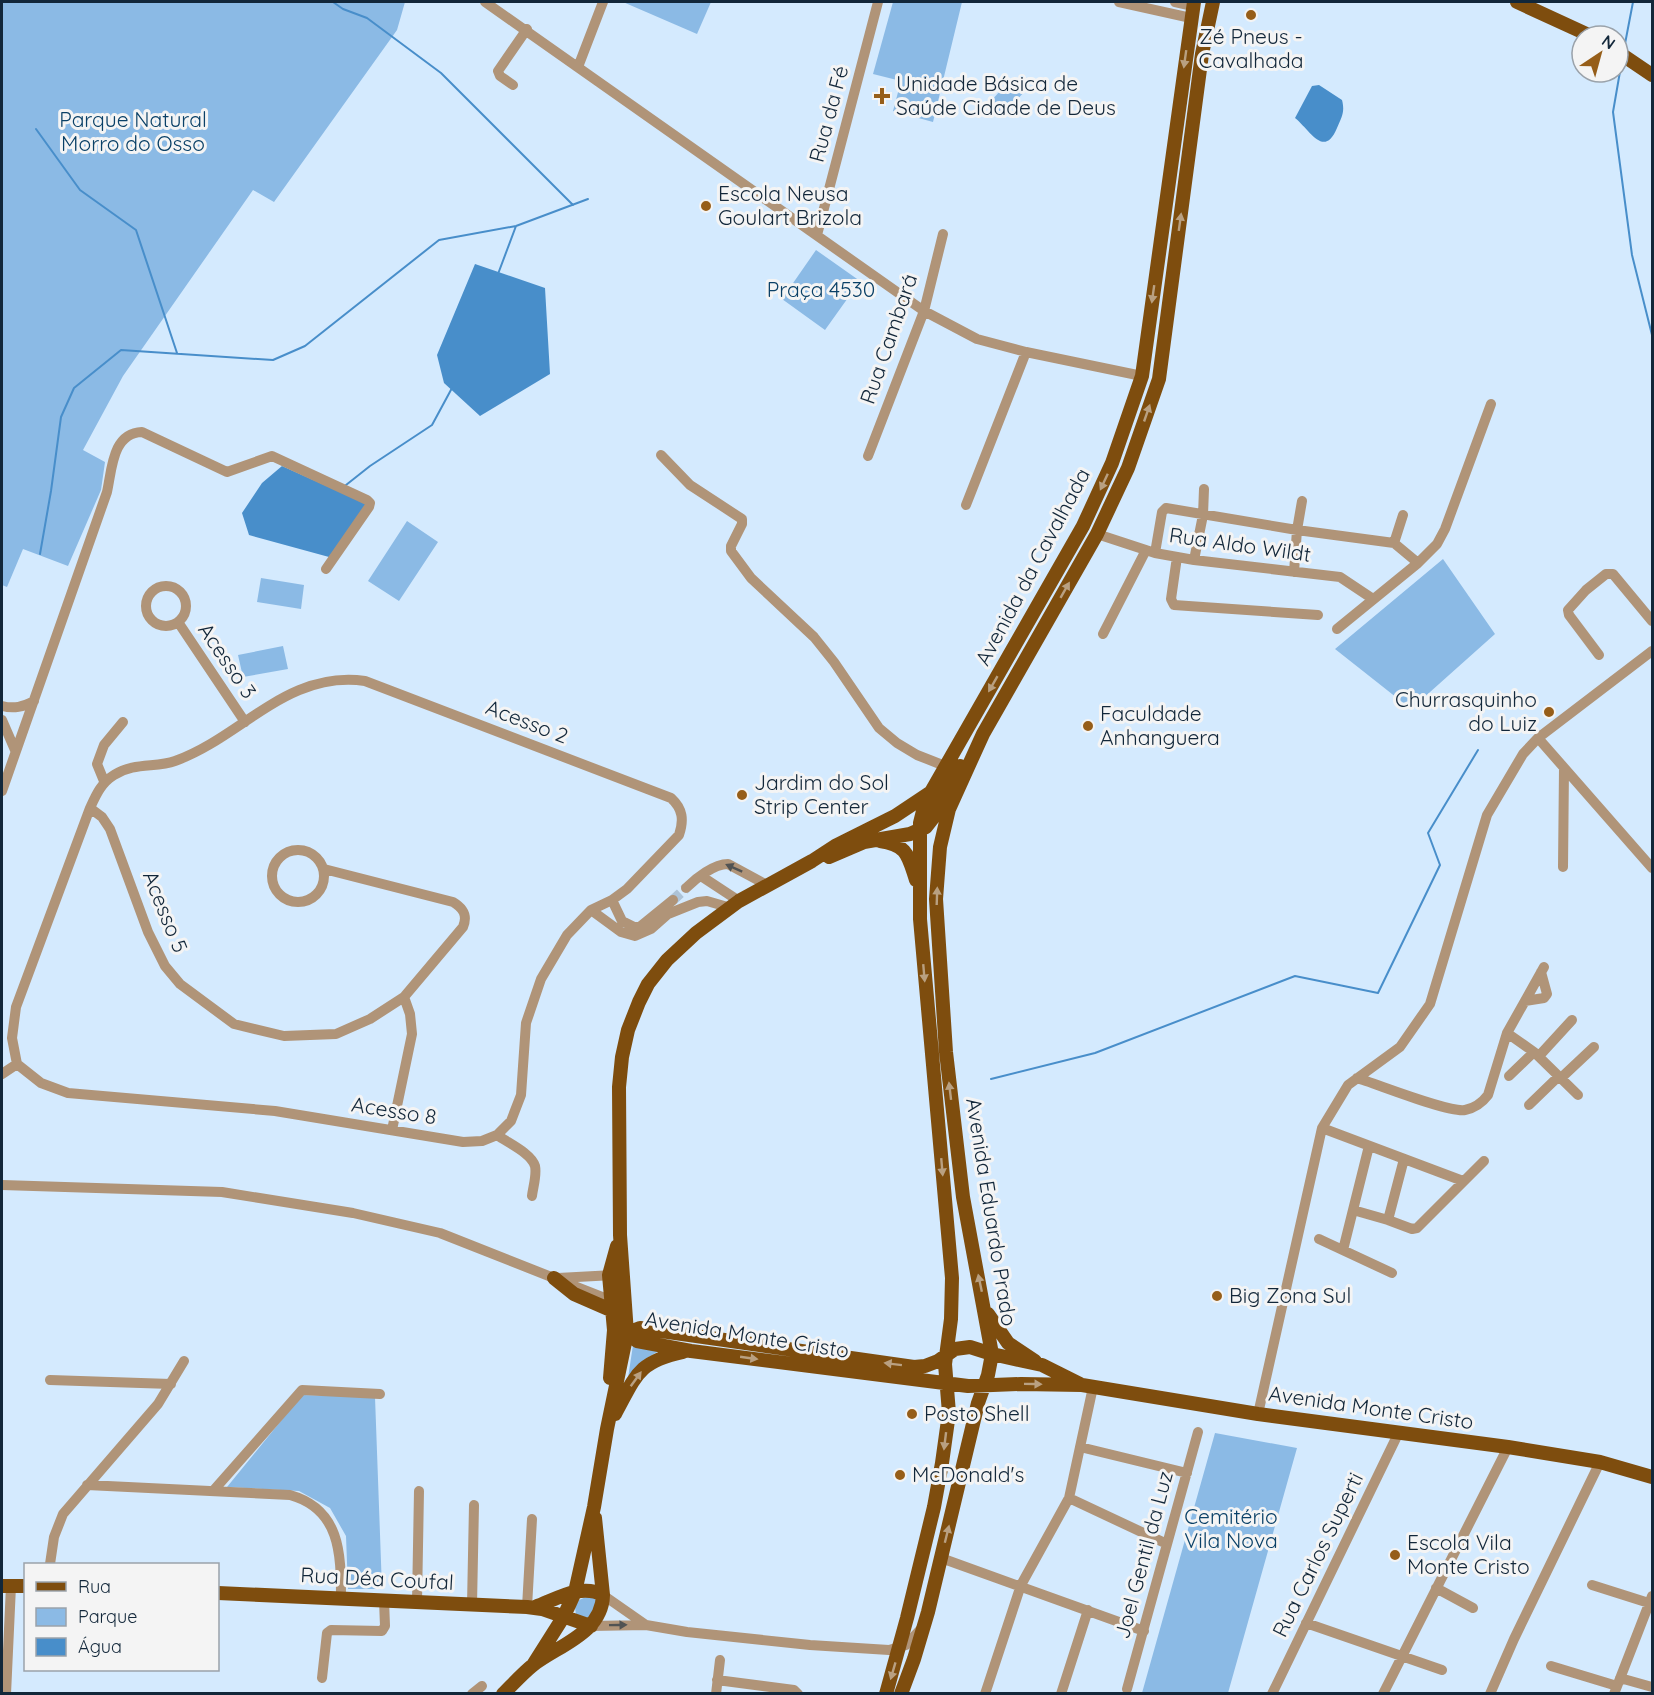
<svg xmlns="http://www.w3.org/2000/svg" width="1654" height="1695" viewBox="0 0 1654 1695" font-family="Quicksand,sans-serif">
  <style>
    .green { fill: #8bbae5 }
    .water { fill: #488eca }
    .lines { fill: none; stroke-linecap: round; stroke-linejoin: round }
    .stream { stroke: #488eca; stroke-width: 2 }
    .minor-tunnel { stroke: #adc3d7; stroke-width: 10; stroke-dasharray: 10 5; stroke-linecap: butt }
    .minor { stroke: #b09478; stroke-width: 10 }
    .major { stroke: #7e4d0e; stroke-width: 14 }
    .oneway { fill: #b9a081 }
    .oneway2 { fill: #515353 }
    .poi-dot { fill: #965e19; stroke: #f4f4f4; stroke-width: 2 }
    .labels { text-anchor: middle; stroke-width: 6; stroke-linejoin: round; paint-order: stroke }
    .poi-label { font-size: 21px; fill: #12273a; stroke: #f4f4f4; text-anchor: start }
    .street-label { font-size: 21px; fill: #12273a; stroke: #f4f4f4 }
    .park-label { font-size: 21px; fill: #094067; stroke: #f4f4f4 }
  </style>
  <rect width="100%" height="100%" fill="#d4eafe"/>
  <path class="green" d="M2,2H405L397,30L274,202L253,190L123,376L83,450L105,462L101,490L68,566L23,549L7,587L2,585Z
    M623,2H711L697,34Z
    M893,2H962L933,122L893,111L901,81L873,74Z
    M1012,78L1026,90L1003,115L990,102Z
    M816,250L860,281L825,330L782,299Z
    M407,521L438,542L399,601L368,581Z
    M1443,559L1495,634L1411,709L1335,649Z
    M261,578L304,585L301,609L257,602Z
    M283,646L288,669L243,677L238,655Z
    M633,1345L663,1349C648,1356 638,1364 628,1378Z
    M302,1395L375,1397L382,1589H348L346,1536L330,1508L299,1491L227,1487Z
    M1215,1433L1297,1448L1228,1693H1142Z
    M586,1597L594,1598L597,1602L591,1619L576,1615L575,1607L579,1600Z"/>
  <path class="water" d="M1319,85L1342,100C1345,112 1342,116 1337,128C1324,159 1310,130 1295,118L1312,86Z
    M475,264L545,288L550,374L480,416L444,383L437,355Z
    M282,466L367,504L329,557L249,535L242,513L262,483Z"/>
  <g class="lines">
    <path class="stream" d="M333,2L343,9L367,18L441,73L573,205
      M1624,49L1633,2
      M1622,60L1613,112L1632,255L1652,335
      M36,129L80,190L136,230L177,353
      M498,274L516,226
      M346,485L370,466L432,425L452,388
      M40,554L51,491L61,417L74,388L121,350L273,360L305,346L439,240L516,226L588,199
      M991,1079L1095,1053L1295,976L1378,993L1440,865L1428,833L1478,750"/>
    <path class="minor-tunnel" d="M673,900L686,888"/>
    <path class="minor" d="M485,2L924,311L977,339L1026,352L1142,376
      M1119,2L1191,18
      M1175,2L1193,6
      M578,67L603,2
      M513,85L500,76L498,71L527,29
      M817,235L878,2
      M661,455L690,485L742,519V524L731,546V551L751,578L814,637L834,662L879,728L897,743L917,755L945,766
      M868,456L924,311L943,234
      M966,505L1026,352
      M1097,534L1155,553L1194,560L1340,577L1373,599
      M1394,543L1403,515
      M1155,553L1162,512L1166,508L1297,530L1394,543L1418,563
      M1177,557L1171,599L1174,605L1318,615
      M1194,560L1203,515L1204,489
      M1294,572L1297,530L1302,501
      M146 606a20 20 0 1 1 40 0a20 20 0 1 1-40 0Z
      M178,622L245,722
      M1337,629L1418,563L1437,544L1445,529L1491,404
      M1103,634L1146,550
      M1599,655L1569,615L1568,610L1586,590L1606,574H1613L1652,621
      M2,706C14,709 23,707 34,701
      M2,720L15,750
      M1538,738L1652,868
      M104,781L97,764L104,745L123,722
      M2,791L107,492C112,470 112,433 142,432L227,472L272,456L367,500L370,503L369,507L326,569
      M272 876a26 26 0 1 1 52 0a26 26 0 1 1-52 0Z
      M1563,867L1564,768
      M701,876L739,901
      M686,888C696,878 714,864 728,864L767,885
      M612,900L622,921L636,928L641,926L673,900
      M591,910L621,932L635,936L651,929L668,914L698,902L707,901L731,908
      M1525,1001L1544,998L1547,994L1541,972
      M1507,1033L1534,1052L1578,1095
      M1539,1056L1572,1020
      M17,1064L41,1083L68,1093L275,1111L463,1142L482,1141L497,1135L511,1121L521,1095L526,1023L541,979L567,935L591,910L612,900L627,889L679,835C684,820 683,809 671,798L365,681C287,670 242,737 175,761C156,768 134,762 114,775C101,783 96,795 90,808
      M17,1064L12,1038L16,1007L90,808L102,817L110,829L148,932L165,966L180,984L234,1024L284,1036L336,1034L370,1019L404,997L463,927C468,915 463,908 453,902L324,869
      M2,1074L17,1064
      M1509,1076L1534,1052
      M1357,1078C1377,1084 1449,1113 1465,1110C1475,1108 1482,1103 1488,1095L1507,1033L1544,967
      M1561,1078L1594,1047
      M1529,1105L1559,1076
      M1322,1128L1463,1181
      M392,1130L412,1034L410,1014L404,997
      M497,1135C508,1143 531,1153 535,1166C537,1175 533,1187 532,1196
      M2,1185L222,1192L353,1213L440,1233L602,1297L611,1300L617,1298
      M1353,1210L1388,1220L1404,1159
      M1388,1220L1412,1229L1417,1228L1484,1161
      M1319,1239L1392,1273
      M1343,1250L1369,1146
      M558,1278L614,1275
      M50,1380L171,1384
      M1258,1414L1322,1128L1348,1085L1400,1047L1430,1004L1487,815L1523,754L1538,738L1652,651
      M1080,1447L1187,1473
      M87,1485L290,1495C340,1509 341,1553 341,1597
      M213,1491L302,1390L380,1394
      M1069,1498L1167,1544
      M941,1558L1144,1631
      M50,1564L54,1537L63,1514L158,1404L184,1361
      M1592,1585L1652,1604
      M1436,1588L1473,1608
      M603,1595L646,1625
      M417,1602L419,1491
      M472,1605L474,1505
      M527,1607L532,1519
      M1306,1623L1442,1670
      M591,1626L646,1625L687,1632L810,1645L889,1650L906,1645L921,1629
      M1551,1666L1617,1686
      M322,1678L327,1633L331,1630L382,1631L385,1626L384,1600
      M1620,1678L1652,1687
      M717,1680L794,1690L798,1694
      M1127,1689L1198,1432
      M6,1694L11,1586
      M472,1694L482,1686
      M716,1694L720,1660
      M985,1694L1021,1585L1069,1498L1093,1387
      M1061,1694L1088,1610
      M1272,1694L1398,1434
      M1383,1694L1508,1447
      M1490,1694L1514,1639L1600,1462
      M1614,1694L1652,1596"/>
    <path class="major" d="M1517,2L1591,36
      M1618,52L1652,75
      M880,841C908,845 908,856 916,880
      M829,857L864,842L910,834L926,827L933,818L949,783L960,766
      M554,1278L574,1294L613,1311
      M988,1314L1008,1343L1035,1361
      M613,1315L623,1329L637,1341L691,1351L968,1386L1021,1384L1082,1385L1258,1414L1508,1447L1600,1462L1652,1477
      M627,1333L640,1328L914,1367L925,1366L938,1361L955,1349L970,1347L992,1354L1042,1365L1080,1384
      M610,1378L614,1330L609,1275L617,1246
      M615,1414C636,1376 637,1362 683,1352
      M2,1586H26
      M218,1593L527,1607L542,1609L591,1626
      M535,1607C557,1599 581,1583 603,1595
      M533,1665L564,1616L575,1592L594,1507L607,1429L627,1333L620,1235L619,1087L622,1057L628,1030L639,1002L648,984L667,960L696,933L739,901L812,861L835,846L895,816L931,792L1083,526L1112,463L1142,376L1194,2
      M503,1694C513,1684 523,1673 533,1665C559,1645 602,1633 603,1595L595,1518
      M886,1694L907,1618L934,1507L942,1463L949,1413L945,1364L951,1319L952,1278L920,919V823L924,807L931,792
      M901,1694L914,1659L928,1612L978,1403L988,1375L992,1354L963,1197L946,1052L936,899L940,847L949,809L983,734L1097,534L1128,468L1159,379L1202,54L1213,2"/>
  </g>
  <defs><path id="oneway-solid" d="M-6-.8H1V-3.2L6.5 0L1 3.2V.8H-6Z" transform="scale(1.5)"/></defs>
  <g class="oneway">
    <use href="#oneway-solid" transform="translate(1185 59) rotate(98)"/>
    <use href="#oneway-solid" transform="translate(1180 222) rotate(-82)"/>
    <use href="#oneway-solid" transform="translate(1153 294) rotate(98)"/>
    <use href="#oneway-solid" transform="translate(1147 413) rotate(-71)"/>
    <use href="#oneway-solid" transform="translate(1104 482) rotate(115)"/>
    <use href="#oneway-solid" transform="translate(1065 590) rotate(-60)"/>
    <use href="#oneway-solid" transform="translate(993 684) rotate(120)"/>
    <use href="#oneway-solid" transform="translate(937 896) rotate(-88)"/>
    <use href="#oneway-solid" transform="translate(924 973) rotate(85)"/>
    <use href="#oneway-solid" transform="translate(950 1091) rotate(-97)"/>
    <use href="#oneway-solid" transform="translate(942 1167) rotate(85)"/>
    <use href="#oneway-solid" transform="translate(980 1283) rotate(-102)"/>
    <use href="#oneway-solid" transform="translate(749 1358) rotate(8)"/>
    <use href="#oneway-solid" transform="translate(893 1364) rotate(-173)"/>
    <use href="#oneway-solid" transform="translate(636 1379) rotate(-54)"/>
    <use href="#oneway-solid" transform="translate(1033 1384) rotate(1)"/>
    <use href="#oneway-solid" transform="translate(945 1441) rotate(97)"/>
    <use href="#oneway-solid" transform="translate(947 1534) rotate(-76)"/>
    <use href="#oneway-solid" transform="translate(893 1671) rotate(106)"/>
  </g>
  <g class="oneway2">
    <use href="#oneway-solid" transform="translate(734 868) rotate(-156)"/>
    <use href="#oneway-solid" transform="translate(618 1625) rotate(-1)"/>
  </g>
  <g class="poi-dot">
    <circle cx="1251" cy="15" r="6"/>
    <path d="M879 87h6v6h6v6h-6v6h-6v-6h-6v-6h6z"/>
    <circle cx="706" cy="206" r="6"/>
    <circle cx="1549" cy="712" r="6"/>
    <circle cx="1088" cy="726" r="6"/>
    <circle cx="742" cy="795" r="6"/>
    <circle cx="1217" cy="1296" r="6"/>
    <circle cx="912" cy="1414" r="6"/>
    <circle cx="900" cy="1475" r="6"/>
    <circle cx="1395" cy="1555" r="6"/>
  </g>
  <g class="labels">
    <g class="poi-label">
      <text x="1251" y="44" text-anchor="middle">Zé Pneus -<tspan x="1251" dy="24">Cavalhada</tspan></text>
      <text x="896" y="91">Unidade Básica de<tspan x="896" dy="24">Saúde Cidade de Deus</tspan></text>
      <text x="718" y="201">Escola Neusa<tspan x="718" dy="24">Goulart Brizola</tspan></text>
      <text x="1537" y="707" text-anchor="end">Churrasquinho<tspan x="1537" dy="24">do Luiz</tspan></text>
      <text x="1100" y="721">Faculdade<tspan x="1100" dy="24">Anhanguera</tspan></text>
      <text x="754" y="790">Jardim do Sol<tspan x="754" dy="24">Strip Center</tspan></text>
      <text x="1229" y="1303">Big Zona Sul</text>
      <text x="924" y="1421">Posto Shell</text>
      <text x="912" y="1482">McDonald's</text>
      <text x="1407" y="1550">Escola Vila<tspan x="1407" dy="24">Monte Cristo</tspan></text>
    </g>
    <g class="street-label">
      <text transform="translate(829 114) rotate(-75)" y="7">Rua da Fé</text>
      <text transform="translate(889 339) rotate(-71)" y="7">Rua Cambará</text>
      <text transform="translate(1240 545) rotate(8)" y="7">Rua Aldo Wildt</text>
      <text transform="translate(1033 567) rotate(-62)" y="7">Avenida da Cavalhada</text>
      <text transform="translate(227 661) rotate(56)" y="7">Acesso 3</text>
      <text transform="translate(527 722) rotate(21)" y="7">Acesso 2</text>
      <text transform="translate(165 912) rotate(68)" y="7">Acesso 5</text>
      <text transform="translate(394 1111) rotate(9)" y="7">Acesso 8</text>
      <text transform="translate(991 1212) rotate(81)" y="7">Avenida Eduardo Prado</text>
      <text transform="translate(747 1335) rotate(9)" y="7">Avenida Monte Cristo</text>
      <text transform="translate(1371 1408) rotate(8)" y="7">Avenida Monte Cristo</text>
      <text transform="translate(1144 1555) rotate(-75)" y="7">Joel Gentil da Luz</text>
      <text transform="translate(1318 1555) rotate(-64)" y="7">Rua Carlos Superti</text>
      <text transform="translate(377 1579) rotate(3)" y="7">Rua Déa Coufal</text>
    </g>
    <g class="park-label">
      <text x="133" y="127">Parque Natural<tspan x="133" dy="24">Morro do Osso</tspan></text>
      <text x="821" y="297">Praça 4530</text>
      <text x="1231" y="1524">Cemitério<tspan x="1231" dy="24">Vila Nova</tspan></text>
    </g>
  </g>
  <rect width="1654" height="1695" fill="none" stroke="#12273a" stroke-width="6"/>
  <rect x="24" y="1563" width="195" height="108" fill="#f4f4f4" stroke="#9aa2aa" stroke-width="1.5"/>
  <rect x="36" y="1582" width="30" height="9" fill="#7e4d0e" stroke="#9aa2aa" stroke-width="1.5"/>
  <text x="78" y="1593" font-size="18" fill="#12273a">Rua</text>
  <rect x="36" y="1608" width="30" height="18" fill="#8bbae5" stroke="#9aa2aa" stroke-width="1.5"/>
  <text x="78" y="1623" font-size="18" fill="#12273a">Parque</text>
  <rect x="36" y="1638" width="30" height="18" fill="#488eca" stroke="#9aa2aa" stroke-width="1.5"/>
  <text x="78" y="1653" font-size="18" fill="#12273a">Água</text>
  <g transform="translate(1600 54) rotate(36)"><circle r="28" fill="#f4f4f4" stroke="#9aa2aa" stroke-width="1.5"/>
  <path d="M0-4.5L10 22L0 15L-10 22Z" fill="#965e19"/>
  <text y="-9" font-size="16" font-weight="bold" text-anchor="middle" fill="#12273a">N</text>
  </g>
</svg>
